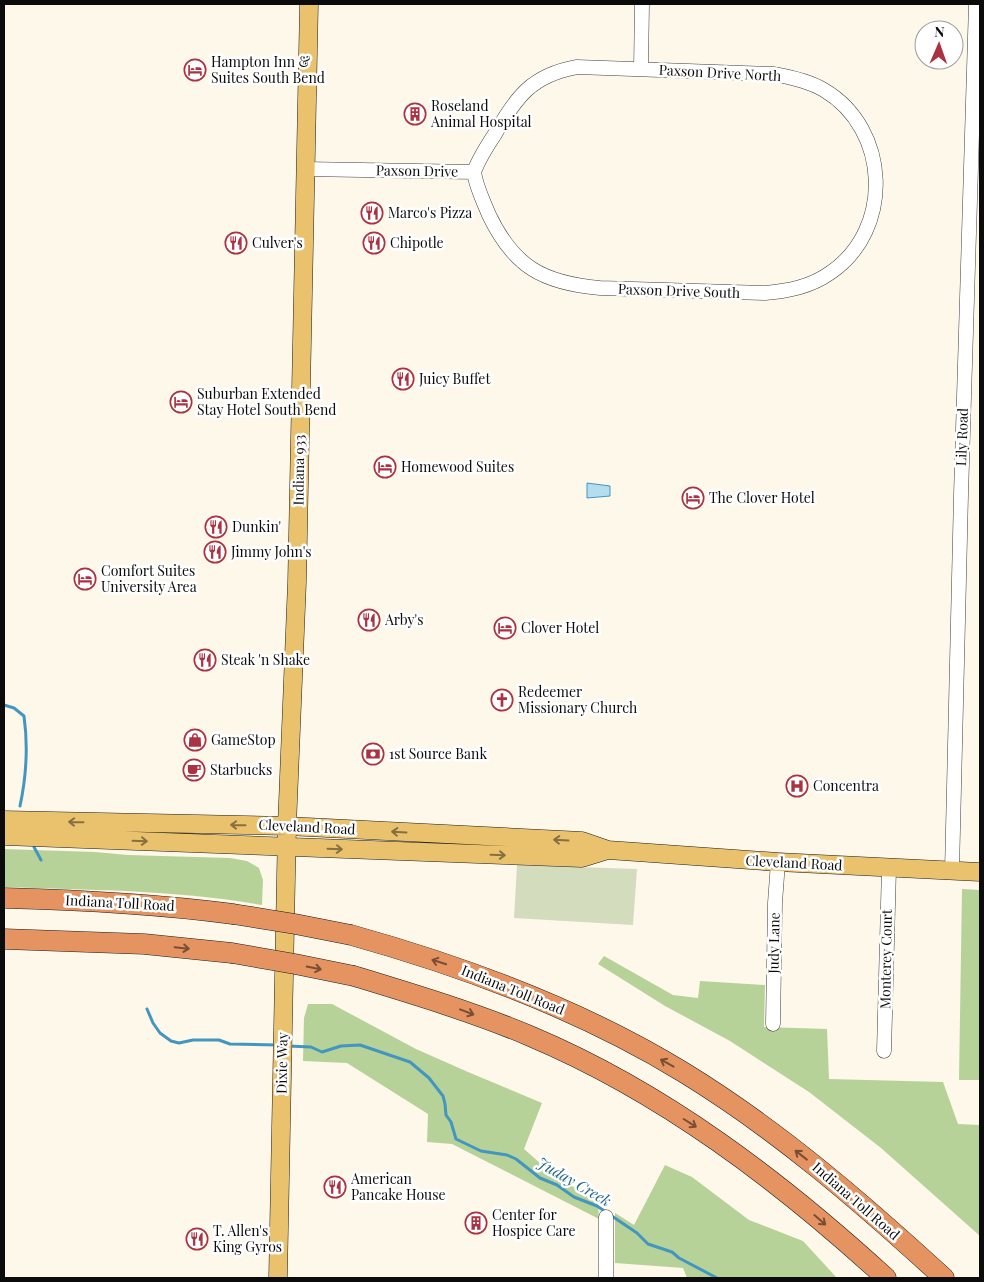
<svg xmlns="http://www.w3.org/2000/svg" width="984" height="1282" viewBox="0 0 984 1282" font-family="'Playfair Display',serif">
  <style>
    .forest { fill: #b7d299 }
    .cemetery { fill: #d4dcbe }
    .water { fill: #b4ddef; stroke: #4296bf }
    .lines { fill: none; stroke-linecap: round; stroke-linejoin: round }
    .stream { stroke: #4296bf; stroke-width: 3 }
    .minor-casing { stroke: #3e3e3e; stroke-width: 15 }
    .major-casing { stroke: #1c1c1c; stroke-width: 19 }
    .highway-casing { stroke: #1c1c1c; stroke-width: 21 }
    .minor { stroke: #fff; stroke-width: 14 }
    .major { stroke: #eac26d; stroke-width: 18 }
    .highway { stroke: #e59360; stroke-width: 20 }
    .highway-bridge-casing { stroke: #1c1c1c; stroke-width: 21; stroke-linecap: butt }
    .highway-bridge { stroke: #e59360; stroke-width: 20 }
    .oneway { stroke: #867041 }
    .oneway2 { stroke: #784f36 }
    .labels { text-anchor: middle; stroke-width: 5; stroke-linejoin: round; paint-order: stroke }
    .poi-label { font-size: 14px; fill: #0b0b0b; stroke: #fff; text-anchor: start }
    .street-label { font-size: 14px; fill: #0b0b0b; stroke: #fff }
    .water-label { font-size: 15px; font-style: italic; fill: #22678e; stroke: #fff }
  </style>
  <rect width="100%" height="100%" fill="#fdf8ea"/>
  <path class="forest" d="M4,849L95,852L128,855L230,858L247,861L259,868L263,880L262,905C177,890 90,890 4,887Z
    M962,889L980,890V1080H959Z
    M604,956L673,995L698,998L700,981L765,985L764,1027L827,1029L829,1079L943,1082L958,1124L980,1125V1236L881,1148L809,1092L730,1041L665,1006L598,964Z
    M308,1004H332L416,1049L468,1072L542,1103L524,1149L549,1171L598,1203L599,1219L452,1144L427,1142L428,1114L347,1063L303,1061L304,1018Z
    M665,1165L692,1177L749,1220L803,1241L837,1278H687L683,1268L615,1263V1213L634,1225Z"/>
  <path class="cemetery" d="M517,865L637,869L633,925L514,918Z"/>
  <path class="water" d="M587,483L610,486V496L587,498Z"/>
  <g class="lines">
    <path class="stream" d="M4,705L14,708L24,716C28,745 26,778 20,806
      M34,847L41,860
      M147,1009L153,1023L160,1033L171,1041L179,1043L193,1040H219L230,1044L277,1045
      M288,1046L311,1047L322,1052L341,1046L360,1045L410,1062L429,1078L443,1096L445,1104L446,1115L451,1122L456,1139L481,1151L507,1155L516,1159L540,1178L557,1185L574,1197L597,1206L637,1233L648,1244L672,1252L679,1258L717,1278"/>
    <g class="minor-casing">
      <path id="minor" d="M577,67L773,74C791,77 809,81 824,90C890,129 894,230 830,273C810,287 788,291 765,293L600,288C543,283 514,267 489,215C483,200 476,187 474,172C479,158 487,146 495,134C516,97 532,75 577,67Z
        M641,68L642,4
        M305,169L474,172
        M952,871L961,495L976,4
        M773,1024L775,903L778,862
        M884,1051L889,868
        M606,1278V1217"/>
    </g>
    <g class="major-casing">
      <path id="major" d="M4,820L287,826L582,841L608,850L778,862L980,872
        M4,836L582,858L608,850
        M278,1278L287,826L297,582L309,4"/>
    </g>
    <g class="highway-casing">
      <path id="highway" d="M4,898C81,900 157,904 233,914
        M351,935C466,967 580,1009 683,1072C778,1130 862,1203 944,1278
        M4,939L144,944L232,953
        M354,976C413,994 473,1012 530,1036C663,1092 780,1181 886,1278"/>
    </g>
    <use href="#minor" class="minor"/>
    <use href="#major" class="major"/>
    <use href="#highway" class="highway"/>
    <g class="highway-bridge-casing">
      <path id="highway-bridge" d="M233,914L295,924L351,935
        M232,953L295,964L354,976"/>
    </g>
    <use href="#highway-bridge" class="highway-bridge"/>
  </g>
  <defs><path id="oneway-shaft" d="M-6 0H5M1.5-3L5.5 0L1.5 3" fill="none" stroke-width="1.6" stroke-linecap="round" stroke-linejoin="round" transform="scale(1.25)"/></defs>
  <g class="oneway">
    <use href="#oneway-shaft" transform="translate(76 822) rotate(-179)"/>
    <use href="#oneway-shaft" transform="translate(238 825) rotate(-179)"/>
    <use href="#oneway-shaft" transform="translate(399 832) rotate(-177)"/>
    <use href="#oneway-shaft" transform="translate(561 840) rotate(-177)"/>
    <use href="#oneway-shaft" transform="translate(140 841) rotate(2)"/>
    <use href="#oneway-shaft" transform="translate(335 849) rotate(2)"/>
    <use href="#oneway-shaft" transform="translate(498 855) rotate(2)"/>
  </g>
  <g class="oneway2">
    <use href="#oneway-shaft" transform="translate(182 948) rotate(6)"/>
    <use href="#oneway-shaft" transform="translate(439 962) rotate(-162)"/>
    <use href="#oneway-shaft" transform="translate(314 968) rotate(12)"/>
    <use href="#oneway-shaft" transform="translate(467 1012) rotate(21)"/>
    <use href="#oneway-shaft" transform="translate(667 1063) rotate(-151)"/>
    <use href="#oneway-shaft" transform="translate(690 1123) rotate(32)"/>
    <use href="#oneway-shaft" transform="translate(801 1155) rotate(-142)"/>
    <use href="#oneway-shaft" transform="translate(820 1220) rotate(41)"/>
  </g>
  <defs>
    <g id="hotel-ring" transform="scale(1.125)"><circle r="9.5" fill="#fff" stroke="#ab3241" stroke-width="1.5"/><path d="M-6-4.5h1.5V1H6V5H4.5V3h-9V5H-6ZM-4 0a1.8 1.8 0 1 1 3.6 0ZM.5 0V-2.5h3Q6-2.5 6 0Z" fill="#ab3241"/></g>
    <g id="building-ring" transform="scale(1.125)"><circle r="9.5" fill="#fff" stroke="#ab3241" stroke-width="1.5"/><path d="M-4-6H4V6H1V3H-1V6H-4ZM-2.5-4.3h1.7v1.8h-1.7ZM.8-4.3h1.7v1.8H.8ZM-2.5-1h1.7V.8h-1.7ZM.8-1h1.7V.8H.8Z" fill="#ab3241"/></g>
    <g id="restaurant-ring" transform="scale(1.125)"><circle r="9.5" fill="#fff" stroke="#ab3241" stroke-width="1.5"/><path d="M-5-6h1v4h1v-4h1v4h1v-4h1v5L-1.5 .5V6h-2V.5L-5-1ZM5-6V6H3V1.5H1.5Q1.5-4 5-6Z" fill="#ab3241"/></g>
    <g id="church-ring" transform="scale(1.125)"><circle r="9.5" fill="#fff" stroke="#ab3241" stroke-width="1.5"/><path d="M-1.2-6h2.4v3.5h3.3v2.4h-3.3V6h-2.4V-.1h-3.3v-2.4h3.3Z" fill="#ab3241"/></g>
    <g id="shop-ring" transform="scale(1.125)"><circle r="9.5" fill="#fff" stroke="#ab3241" stroke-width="1.5"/><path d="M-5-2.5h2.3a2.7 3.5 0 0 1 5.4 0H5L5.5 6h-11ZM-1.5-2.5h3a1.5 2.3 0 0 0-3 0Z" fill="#ab3241"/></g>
    <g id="bank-ring" transform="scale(1.125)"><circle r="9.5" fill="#fff" stroke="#ab3241" stroke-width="1.5"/><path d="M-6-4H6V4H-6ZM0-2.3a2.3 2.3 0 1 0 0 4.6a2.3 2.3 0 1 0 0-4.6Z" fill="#ab3241"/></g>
    <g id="cafe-ring" transform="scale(1.125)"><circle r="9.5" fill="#fff" stroke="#ab3241" stroke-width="1.5"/><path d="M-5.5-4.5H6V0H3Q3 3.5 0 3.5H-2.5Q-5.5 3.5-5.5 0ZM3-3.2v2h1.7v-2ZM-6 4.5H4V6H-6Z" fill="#ab3241"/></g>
    <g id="hospital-ring" transform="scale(1.125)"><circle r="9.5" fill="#fff" stroke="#ab3241" stroke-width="1.5"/><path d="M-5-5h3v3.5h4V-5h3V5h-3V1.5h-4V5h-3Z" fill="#ab3241"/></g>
  </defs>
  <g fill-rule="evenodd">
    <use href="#hotel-ring" x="195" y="70"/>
    <use href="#building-ring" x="415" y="114"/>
    <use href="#restaurant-ring" x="372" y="213"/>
    <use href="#restaurant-ring" x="236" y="243"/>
    <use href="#restaurant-ring" x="374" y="243"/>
    <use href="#restaurant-ring" x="403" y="379"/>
    <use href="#hotel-ring" x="181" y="402"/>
    <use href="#hotel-ring" x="385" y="467"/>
    <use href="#hotel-ring" x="693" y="498"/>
    <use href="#restaurant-ring" x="216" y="527"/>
    <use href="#restaurant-ring" x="215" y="552"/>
    <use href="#hotel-ring" x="85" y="579"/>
    <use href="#restaurant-ring" x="369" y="620"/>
    <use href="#hotel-ring" x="505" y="628"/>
    <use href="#restaurant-ring" x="205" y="660"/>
    <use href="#church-ring" x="502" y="700"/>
    <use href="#shop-ring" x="195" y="740"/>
    <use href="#bank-ring" x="373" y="754"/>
    <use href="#cafe-ring" x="194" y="770"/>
    <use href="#hospital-ring" x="797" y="786"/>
    <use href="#restaurant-ring" x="335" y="1187"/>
    <use href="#building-ring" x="476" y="1223"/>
    <use href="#restaurant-ring" x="197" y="1239"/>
  </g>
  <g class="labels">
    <g class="poi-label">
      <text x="211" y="67">Hampton Inn &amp;<tspan x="211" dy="16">Suites South Bend</tspan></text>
      <text x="431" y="111">Roseland<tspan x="431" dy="16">Animal Hospital</tspan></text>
      <text x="388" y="218">Marco's Pizza</text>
      <text x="252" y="248">Culver's</text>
      <text x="390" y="248">Chipotle</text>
      <text x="419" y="384">Juicy Buffet</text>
      <text x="197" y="399">Suburban Extended<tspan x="197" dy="16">Stay Hotel South Bend</tspan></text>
      <text x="401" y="472">Homewood Suites</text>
      <text x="709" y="503">The Clover Hotel</text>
      <text x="232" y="532">Dunkin'</text>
      <text x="231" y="557">Jimmy John's</text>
      <text x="101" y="576">Comfort Suites<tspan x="101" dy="16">University Area</tspan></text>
      <text x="385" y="625">Arby's</text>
      <text x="521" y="633">Clover Hotel</text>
      <text x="221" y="665">Steak 'n Shake</text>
      <text x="518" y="697">Redeemer<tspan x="518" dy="16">Missionary Church</tspan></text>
      <text x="211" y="745">GameStop</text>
      <text x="389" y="759">1st Source Bank</text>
      <text x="210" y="775">Starbucks</text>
      <text x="813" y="791">Concentra</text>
      <text x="351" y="1184">American<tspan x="351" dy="16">Pancake House</tspan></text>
      <text x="492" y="1220">Center for<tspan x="492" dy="16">Hospice Care</tspan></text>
      <text x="213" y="1236">T. Allen's<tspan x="213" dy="16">King Gyros</tspan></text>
    </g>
    <g class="street-label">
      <text transform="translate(720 73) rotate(3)" y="5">Paxson Drive North</text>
      <text transform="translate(417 171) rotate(1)" y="5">Paxson Drive</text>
      <text transform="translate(679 291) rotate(2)" y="5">Paxson Drive South</text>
      <text transform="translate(962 437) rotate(-88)" y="5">Lily Road</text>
      <text transform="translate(299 470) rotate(-89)" y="5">Indiana 933</text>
      <text transform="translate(307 827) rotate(3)" y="5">Cleveland Road</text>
      <text transform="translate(794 863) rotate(3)" y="5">Cleveland Road</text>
      <text transform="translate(120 903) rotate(3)" y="5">Indiana Toll Road</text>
      <text transform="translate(774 943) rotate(-89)" y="5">Judy Lane</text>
      <text transform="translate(886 959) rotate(-89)" y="5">Monterey Court</text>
      <text transform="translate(513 990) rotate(22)" y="5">Indiana Toll Road</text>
      <text transform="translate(282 1063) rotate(-89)" y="5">Dixie Way</text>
      <text transform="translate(856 1201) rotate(41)" y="5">Indiana Toll Road</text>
    </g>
    <g class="water-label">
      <text transform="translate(574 1182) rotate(30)" y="5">Juday Creek</text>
    </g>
  </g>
  <rect width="984" height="1282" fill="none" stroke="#0b0b0b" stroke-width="10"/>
  <g transform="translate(939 45) rotate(2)"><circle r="24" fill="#ffffff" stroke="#9d9d9d"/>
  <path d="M0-4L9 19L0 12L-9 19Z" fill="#ab3241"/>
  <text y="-8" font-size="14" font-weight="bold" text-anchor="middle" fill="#0b0b0b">N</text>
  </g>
</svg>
